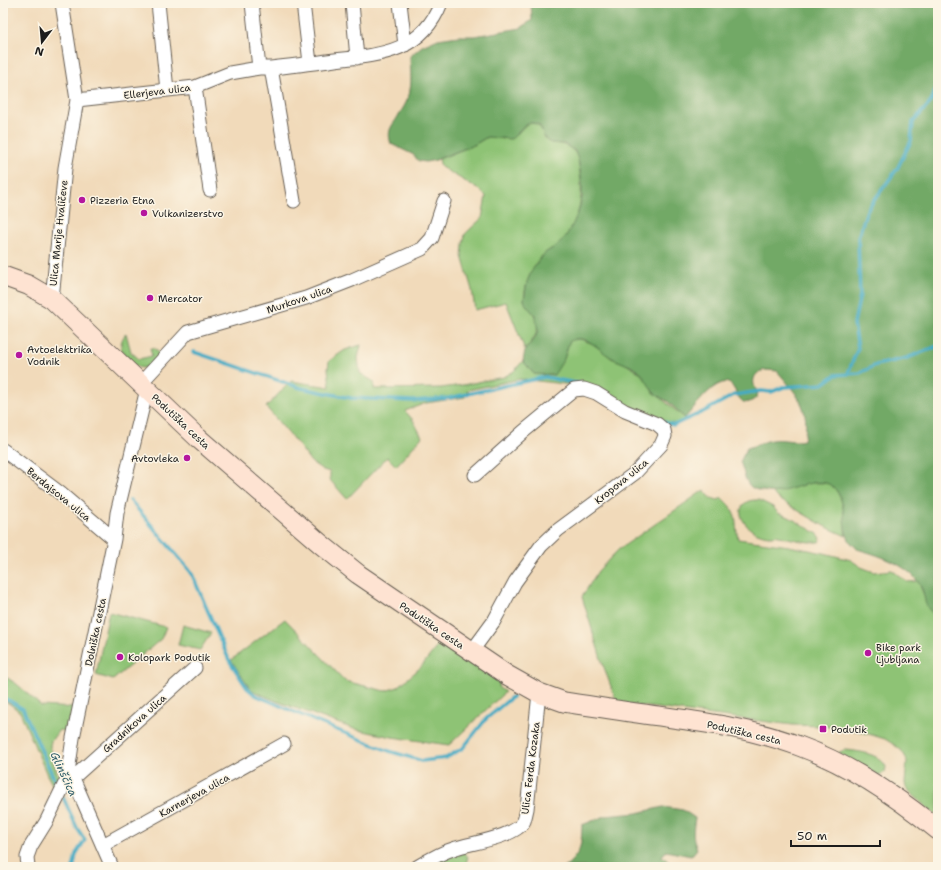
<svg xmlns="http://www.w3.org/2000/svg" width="941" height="870" viewBox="0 0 941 870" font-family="'Shantell Sans',sans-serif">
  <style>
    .green { fill: #8ec374; stroke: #557048 }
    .forest { fill: #72a966; stroke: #476241 }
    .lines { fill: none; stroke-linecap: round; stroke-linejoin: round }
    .stream { stroke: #45abc4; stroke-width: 3.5 }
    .street-casing { stroke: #675e53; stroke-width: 15 }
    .secondary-casing { stroke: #675e53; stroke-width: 21 }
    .street { stroke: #fff; stroke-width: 13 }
    .secondary { stroke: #fee3d2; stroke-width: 19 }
    .poi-dot { fill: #b5179e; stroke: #fcf5e5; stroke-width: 1.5 }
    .labels { text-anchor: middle; stroke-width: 3; stroke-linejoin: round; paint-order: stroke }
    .street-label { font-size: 10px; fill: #1c1c1c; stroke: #fcf5e5 }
    .poi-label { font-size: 10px; fill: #1c1c1c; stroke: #fcf5e5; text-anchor: start }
    .water-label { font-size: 11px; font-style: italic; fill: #2e5c68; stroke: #fcf5e5 }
  </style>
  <rect width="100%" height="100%" fill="#fcf5e5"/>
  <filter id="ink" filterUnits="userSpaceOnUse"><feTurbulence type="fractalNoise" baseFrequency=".025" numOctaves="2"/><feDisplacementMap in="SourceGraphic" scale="8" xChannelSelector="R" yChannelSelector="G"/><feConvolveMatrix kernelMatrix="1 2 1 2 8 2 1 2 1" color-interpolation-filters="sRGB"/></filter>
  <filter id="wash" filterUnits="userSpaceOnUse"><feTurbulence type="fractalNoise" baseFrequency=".012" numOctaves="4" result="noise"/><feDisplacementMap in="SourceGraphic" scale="16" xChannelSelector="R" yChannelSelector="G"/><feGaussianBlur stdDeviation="0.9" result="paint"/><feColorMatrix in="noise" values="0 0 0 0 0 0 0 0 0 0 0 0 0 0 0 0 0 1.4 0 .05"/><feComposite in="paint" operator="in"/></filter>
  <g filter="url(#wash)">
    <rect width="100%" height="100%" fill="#f1daba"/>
    <path class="green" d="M529,123C547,123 539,139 552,143C556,144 560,143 564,145C579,150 578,161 580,174C584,199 578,225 560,243C556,247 550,249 545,253C532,264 525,283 524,300C540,322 544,327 525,350L506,302L475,310L472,290L462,256L463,244L465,234L482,218L486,196L478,189L441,167L439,159L474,145L487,137H495L502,139L517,134L524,126Z
      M126,333L131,352L139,359L152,356L150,348C155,348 158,350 159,355C156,358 154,362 151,365C138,375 120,357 121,344C121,341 124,336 126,333Z
      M580,339L591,343L600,348L611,358L624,363L639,372L648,382L652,391L685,418L677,424L660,421L573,385L520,379L468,390L465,397L426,403L405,411L413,420L422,437L396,466L387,457L347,499L330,480V472L323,470L311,462L300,447L266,407L291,381L330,387L328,369L329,361L345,350L361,345L358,358L360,373L374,382V389L441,388L462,385L504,377L514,371L523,361L534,374L544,375L564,359L569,342L572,340Z
      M812,483C818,483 826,482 831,485C841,492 844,509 845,520C846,526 844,530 846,536L824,526L777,498L773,493C786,490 799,484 812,483Z
      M704,490L711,498L718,500L722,498C740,515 734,519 738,539L789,546L824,553L851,560L861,567L874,572L892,570L907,582L918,581L924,595L938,607V816L929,810L906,788L905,783L907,761L905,756L901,750L893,744L885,739L872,735L858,731L823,726L793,725L617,703L602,662L582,597L598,571L618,550Z
      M759,500L773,507L778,513L789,517L818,534L821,538L819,542C805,543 793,539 779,536C776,535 773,536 770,536C765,536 760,534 755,532C747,528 735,514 744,504C748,500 754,500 759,500Z
      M109,612L166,627L161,639L113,680L96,675Z
      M285,619L345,681L385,691L398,687L421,667L443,639L502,679L498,687L505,692L449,745L392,737L354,729L276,701L251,690L231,660Z
      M183,625L211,633L200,650L178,645Z
      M3,675L18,685L41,706L74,708L67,731L59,730L51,741L50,746L52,759L61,782L56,788L53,786L47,775L20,712L10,704L3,700Z
      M844,750C857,751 880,753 886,767L885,772L882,774L878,775L838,753Z
      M464,852L468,857L466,863L463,867H426L438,859Z"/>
    <path class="forest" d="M531,3H938V618C933,614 926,608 925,601C924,597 924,593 922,589C913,567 882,556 860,550C834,537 853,503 832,486C820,477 799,487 787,490C779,493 771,493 763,491C760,491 754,489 751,487C744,481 744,470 740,462L747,448C756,446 764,441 772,440C784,438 793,443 804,440C811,408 797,394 777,371C774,371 770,370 767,370C753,371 750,383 758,392L757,397C735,417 739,377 722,383C709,387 695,407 685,418C679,412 673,406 667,401C662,398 655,395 652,390C648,384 645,378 640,372C632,365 621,363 612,358C599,351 585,331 569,342L564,359L554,375L534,374L523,361L525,350L535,338L538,331L535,315L526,305L524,300L527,282L531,272L538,261L545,253L559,244L566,236L572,226L579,210L582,197V183L578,158L575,151L564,144L551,143L547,141L544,136L541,128L539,125L534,123H529L524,126L517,134L511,139L487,137L474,145L445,156L436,160L426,162L418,161L414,155L391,144C386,128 393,126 400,113C404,107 409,98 410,90C412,79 410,68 410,56L422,46L438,39L458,36H474L521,28L532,20Z
      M663,807L683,810L695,818C693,830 692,838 697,849L691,856L666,851L662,856L670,863L672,867H565C582,852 581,846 582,825L605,816L637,813Z"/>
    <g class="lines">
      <path class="stream" d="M194,352L301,388L351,398L413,401L449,398L545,377L580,384
        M848,373L858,348L854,323L860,295L858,238L867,210L897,169L911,141L913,122L931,102L938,83
        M663,422L674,425L705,411L734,395L761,391L771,392L784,387L823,384L835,375L860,373L876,365L907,358L938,346
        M130,500L191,572L229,660L247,688L255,695L320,723L389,751L422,761L446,758L463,748L486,719L513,696
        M3,698L10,701L23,709L58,788
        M63,797L77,828L85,840L76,854L74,865L73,867"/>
    </g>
  </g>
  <g filter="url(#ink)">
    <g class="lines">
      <g class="street-casing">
        <path id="street" d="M158,3L167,90
          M252,3L259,68
          M303,3L310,63
          M352,3L357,58
          M400,3L405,45
          M271,68L294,201
          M195,87L210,190
          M77,100L195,87L230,73L259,68H271C292,66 314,63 335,60C381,55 422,52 441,3
          M52,299L65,168L77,100L62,3
          M140,384L188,332L306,298L352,280L422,249L432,238L444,201
          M3,450L60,493L114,539
          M472,651L494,621L515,582L541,546L558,530L635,473L661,445L665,436L664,430L657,424L625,411L596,393L584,389L574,390L523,432L475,475
          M73,778L195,668
          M67,779L73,778L112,867
          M103,845L284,744
          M28,867L27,857L31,846L46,822L67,779L73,738L114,539L117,513L147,389
          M417,867C430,859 442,852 456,848C471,843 516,837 524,821C525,818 526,813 527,809L539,693"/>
      </g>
      <g class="secondary-casing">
        <path id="secondary" d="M3,276L28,285L52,299L198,438L322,545L358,574L507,675L539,693L564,702C598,707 632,713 666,717C710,723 756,730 799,746C849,764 896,796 938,830"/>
      </g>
      <use href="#street" class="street"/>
      <use href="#secondary" class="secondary"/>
    </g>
  </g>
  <g class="poi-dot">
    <circle cx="82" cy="200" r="4"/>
    <circle cx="144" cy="213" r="4"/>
    <circle cx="150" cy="298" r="4"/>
    <circle cx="19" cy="355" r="4"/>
    <circle cx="187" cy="458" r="4"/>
    <circle cx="868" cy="653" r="4"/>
    <circle cx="120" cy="657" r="4"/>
    <rect x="819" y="725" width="8" height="8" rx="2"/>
  </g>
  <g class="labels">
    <g class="street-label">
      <text transform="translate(157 91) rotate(-7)" y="4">Ellerjeva ulica</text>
      <text transform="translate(58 233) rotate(-84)" y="4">Ulica Marije Hvaličeve</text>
      <text transform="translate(299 299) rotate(-19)" y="4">Murkova ulica</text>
      <text transform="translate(181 421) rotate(43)" y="4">Podutiška cesta</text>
      <text transform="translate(621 481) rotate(-39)" y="4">Kropova ulica</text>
      <text transform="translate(59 494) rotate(39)" y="4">Berdajsova ulica</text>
      <text transform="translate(432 625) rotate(34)" y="4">Podutiška cesta</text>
      <text transform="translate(95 632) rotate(-78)" y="4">Dolniška cesta</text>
      <text transform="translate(134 723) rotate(-42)" y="4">Gradnikova ulica</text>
      <text transform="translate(744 732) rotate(13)" y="4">Podutiška cesta</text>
      <text transform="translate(530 768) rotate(-83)" y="4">Ulica Ferda Kozaka</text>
      <text transform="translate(194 795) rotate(-29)" y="4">Karnerjeva ulica</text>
    </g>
    <g class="poi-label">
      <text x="90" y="204">Pizzeria Etna</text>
      <text x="152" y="217">Vulkanizerstvo</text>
      <text x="158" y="302">Mercator</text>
      <text x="27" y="353">Avtoelektrika<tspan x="27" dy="12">Vodnik</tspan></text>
      <text x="179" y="462" text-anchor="end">Avtovleka</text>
      <text x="876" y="651">Bike park<tspan x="876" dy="12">Ljubljana</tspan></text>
      <text x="128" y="661">Kolopark Podutik</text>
      <text x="831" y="733">Podutik</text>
    </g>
    <g class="water-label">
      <text transform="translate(64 774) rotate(65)" y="4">Glinščica</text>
    </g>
  </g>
  <rect width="941" height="870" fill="none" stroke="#fcf5e5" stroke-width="16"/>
  <g transform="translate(42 42) rotate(196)" stroke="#fcf5e5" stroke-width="3" paint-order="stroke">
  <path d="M0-3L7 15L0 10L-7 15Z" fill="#1c1c1c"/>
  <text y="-6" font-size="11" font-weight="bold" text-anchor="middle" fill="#1c1c1c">N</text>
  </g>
  <path d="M791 840v6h89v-6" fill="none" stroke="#1c1c1c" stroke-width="2"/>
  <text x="797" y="840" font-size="12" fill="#1c1c1c" stroke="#fcf5e5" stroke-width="3" paint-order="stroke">50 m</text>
</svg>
